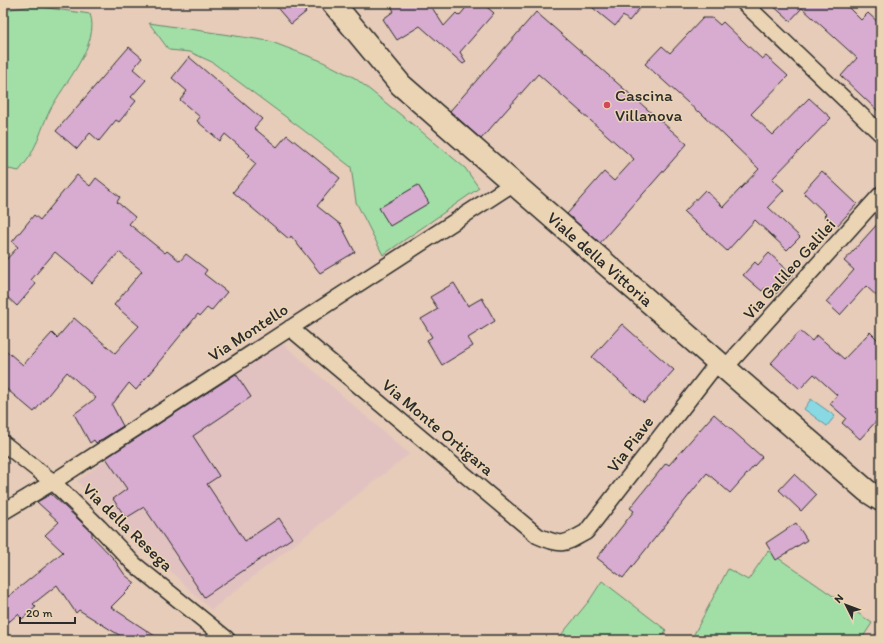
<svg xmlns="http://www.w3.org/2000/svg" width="884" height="643" viewBox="0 0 884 643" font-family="Itim,sans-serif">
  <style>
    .built { fill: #e2c2c0 }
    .green { fill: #a1dfa7; stroke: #668569 }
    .water { fill: #88d9e3; stroke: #639399 }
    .building { fill: #d7acd0; stroke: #2b2b2b }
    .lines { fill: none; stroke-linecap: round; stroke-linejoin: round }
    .street-casing { stroke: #2b2b2b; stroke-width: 18 }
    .secondary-casing { stroke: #2b2b2b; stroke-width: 25 }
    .street { stroke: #ead4b3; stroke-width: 15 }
    .secondary { stroke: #ead4b3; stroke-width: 22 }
    .poi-dot { fill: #d1495b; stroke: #ead4b3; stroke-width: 1.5 }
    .labels { text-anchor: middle; stroke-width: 3; stroke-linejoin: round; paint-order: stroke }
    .poi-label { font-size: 17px; fill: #2b2b2b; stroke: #ead4b3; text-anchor: start }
    .street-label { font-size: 17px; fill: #2b2b2b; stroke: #ead4b3 }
  </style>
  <rect width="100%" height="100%" fill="#e6ccb9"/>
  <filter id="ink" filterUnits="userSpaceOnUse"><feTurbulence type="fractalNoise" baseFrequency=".025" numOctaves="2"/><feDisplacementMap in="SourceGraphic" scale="8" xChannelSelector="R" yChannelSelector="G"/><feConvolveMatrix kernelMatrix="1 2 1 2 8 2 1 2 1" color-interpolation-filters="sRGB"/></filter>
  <g filter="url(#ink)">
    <path class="built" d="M282,343L409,454L211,610L77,481L107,459Z"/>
    <path class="green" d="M34,6L90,14C101,43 63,85 50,110C43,123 40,138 33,150C30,158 24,164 19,171L3,168V10Z
      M149,23L269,41L319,60L355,78L422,132L465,168L479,188L383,255L356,202L351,167L302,129L212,62L190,52L169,50Z
      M768,551L872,623L861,640H691L728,569L748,580Z
      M602,581L666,630L660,640H557L589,601Z"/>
    <path class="water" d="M811,399L835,416L827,426L804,409Z"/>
    <path class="building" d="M273,3H298L306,12L291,24Z
      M389,3H429L444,26L456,13L459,16L470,3H482L494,13L460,52L466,62L463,64L420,26L397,40L383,19L394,11Z
      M587,3H644L629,21L623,16L615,26Z
      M770,3H844L861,20L868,13L881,25V114L841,76L857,58L802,8L790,21Z
      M536,12L687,144L600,243L567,214L604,172L614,181L634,159L538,74L481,139L450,111Z
      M703,18H712L720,25L723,22L762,59L766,56L788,76L751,114L773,135L809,98L831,118L772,179L784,190L768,207L800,237L787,250L755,220L727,251L684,212L705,190L723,207L759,169L699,111L698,112L645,64L662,46L670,53Z
      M129,47L142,58L133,69L146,80L131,97L136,101L119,122L116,120L99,141L90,133L77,149L56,131Z
      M189,57L262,119L254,128L277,147L287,135L340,178L317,206L341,225L355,252L320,273L291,236L289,239L233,192L256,164L248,157L250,155L225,134L220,141L197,121L200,117L180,100L187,91L172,78Z
      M822,171L857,204L836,227L824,216L826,214L803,192Z
      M77,175L90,186L96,178L120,197L117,202L135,217L129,224L165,253L167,251L180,261L186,254L207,270L204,274L227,292L211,311L207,308L200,316L198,314L136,390L129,383L112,405L123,426L96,443L94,440L90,443L74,414L96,398L67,372L34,412L3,386V348L23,365L52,333L57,338L74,318L115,353L139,326L114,305L142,271L119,252L92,283L55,252L31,280L36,284L17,306L3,293V263L18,247L12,242L34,215L40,220Z
      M418,185L429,203L390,226L379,208Z
      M881,220V300L866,286L840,315L826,302L854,270L844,261Z
      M769,253L793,275L774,296L765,288L762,291L743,275L755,262L758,265Z
      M454,283L468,306L482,298L495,321L468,338L473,346L442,365L427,340L432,337L421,319L438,309L430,297Z
      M622,324L674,370L644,403L592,357Z
      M800,331L812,341L817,335L844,359L870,332L881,343V405L874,413L879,418L860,439L842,423L846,418L830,404L837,395L814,374L800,389L771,363Z
      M236,374L251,397L193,436L219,476L207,484L245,541L279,518L292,538L204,597L144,507L126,518L113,499L127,489L106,458Z
      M714,414L762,457L730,493L707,473L623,578L597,558L634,511L630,508L666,463L669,465Z
      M794,474L816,495L801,511L779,490Z
      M51,494L92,532V536L114,559L125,575L135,583L111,607L161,640H127L79,610L76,613L57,585L33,604L36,607L22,619L18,614L3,627V601L63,552L45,535L59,522L37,502Z
      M796,523L807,540L776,560L766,543Z"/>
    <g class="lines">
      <g class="street-casing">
        <path id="street" d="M744,3L881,134
          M290,328L538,536C563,546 563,545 586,532L718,362
          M725,368L881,194
          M3,443L53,482L99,527L134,564L227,639
          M3,512L53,482L514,183"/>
      </g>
      <g class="secondary-casing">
        <g id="secondary">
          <path id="s1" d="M333,3L401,85L718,362L867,491L881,500"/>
        </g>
      </g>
      <use href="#street" class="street"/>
      <use href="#secondary" class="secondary"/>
    </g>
  </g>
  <circle class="poi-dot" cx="607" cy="105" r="4"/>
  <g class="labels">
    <g class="poi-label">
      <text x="615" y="101">Cascina<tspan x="615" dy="20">Villanova</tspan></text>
    </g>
    <g class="street-label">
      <text dy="6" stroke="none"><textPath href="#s1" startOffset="371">Viale della Vittoria</textPath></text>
      <text transform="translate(789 269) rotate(-48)" y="6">Via Galileo Galilei</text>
      <text transform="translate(248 332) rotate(-33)" y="6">Via Montello</text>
      <text transform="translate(438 427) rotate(40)" y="6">Via Monte Ortigara</text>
      <text transform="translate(630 444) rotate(-53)" y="6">Via Piave</text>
      <text transform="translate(128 527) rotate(44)" y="6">Via della Resega</text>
    </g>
  </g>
  <rect width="884" height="643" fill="none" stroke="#ead4b3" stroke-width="16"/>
  <rect x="8" y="8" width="868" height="627" fill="none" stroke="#2b2b2b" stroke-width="1.5" filter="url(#ink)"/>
  <g transform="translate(846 605) rotate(312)" stroke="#ead4b3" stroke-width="3" paint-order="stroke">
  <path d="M0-3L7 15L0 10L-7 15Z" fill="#2b2b2b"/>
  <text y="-6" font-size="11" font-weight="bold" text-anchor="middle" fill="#2b2b2b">N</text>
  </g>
  <path d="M20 617v6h55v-6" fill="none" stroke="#2b2b2b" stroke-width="2"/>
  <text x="26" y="617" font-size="12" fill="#2b2b2b" stroke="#ead4b3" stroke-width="3" paint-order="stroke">20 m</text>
</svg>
